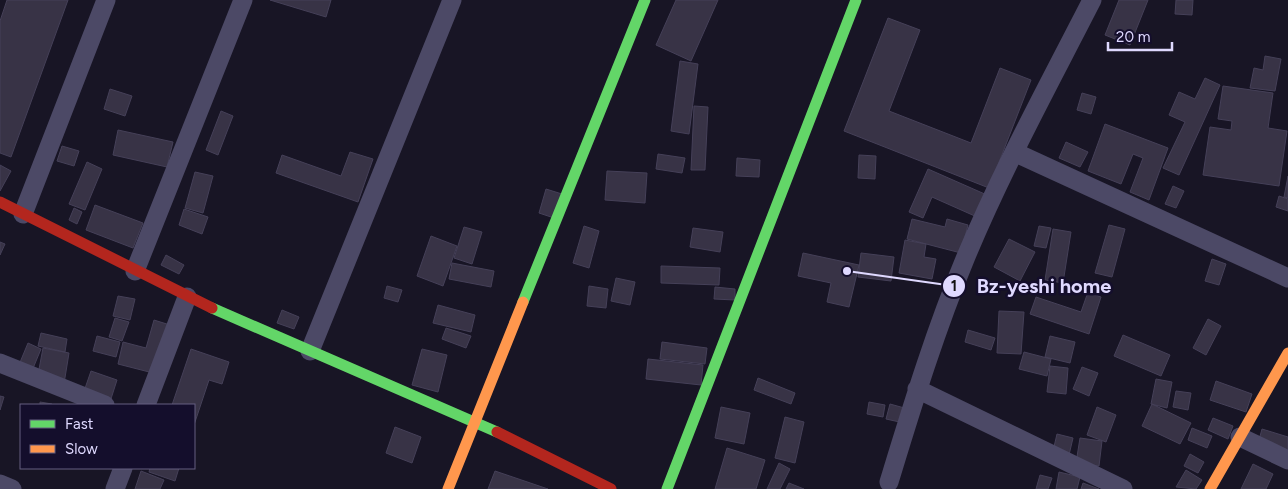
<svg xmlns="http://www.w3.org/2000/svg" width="1288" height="489" viewBox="0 0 1288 489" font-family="Figtree,sans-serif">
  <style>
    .building { fill: #383346; stroke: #454058 }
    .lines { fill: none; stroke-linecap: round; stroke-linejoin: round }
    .street { stroke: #4c4966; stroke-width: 19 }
    .fast { stroke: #63d668; stroke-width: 11 }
    .slow { stroke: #ff974d; stroke-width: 11 }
    .jam { stroke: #b3261e; stroke-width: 11 }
    .leader { fill: none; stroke: #dfd9ff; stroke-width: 2 }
    .callout-dot { fill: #dfd9ff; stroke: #140e2c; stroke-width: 2 }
    .mark-label { font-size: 15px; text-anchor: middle; font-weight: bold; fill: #111 }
    .callout-label { font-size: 20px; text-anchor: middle; font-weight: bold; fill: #dfd9ff; stroke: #140e2c; stroke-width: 5; stroke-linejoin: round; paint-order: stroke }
  </style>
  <rect width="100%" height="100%" fill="#181525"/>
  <path class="building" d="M7,0H68L11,157L0,153V21Z
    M270,0H331L326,17Z
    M676,0H718L691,61L656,45Z
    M1119,0H1148L1130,45L1105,35Z
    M1176,0H1193L1192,15L1175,14Z
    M888,18L920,30L889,111L971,143L1000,68L1031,80L989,188L844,131Z
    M1265,56L1281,59L1275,91L1250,88L1254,68L1263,70Z
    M680,61L698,64L689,134L671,131Z
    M1205,78L1220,85L1179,175L1163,168L1185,122L1169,115L1179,92L1195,99Z
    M1223,86L1273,93L1268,128L1287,131L1279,186L1203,175L1210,127L1231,130L1232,121L1218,119Z
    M110,89L132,96L125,116L104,109Z
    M1082,93L1096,97L1091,114L1077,110Z
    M694,106L708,107L705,170H691Z
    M221,111L233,116L218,155L206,150Z
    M1105,124L1168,148L1149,200L1130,192L1143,158L1133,154L1121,184L1088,171Z
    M118,130L173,142L167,167L113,155Z
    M1066,142L1088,152L1080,167L1059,158Z
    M62,146L79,151L74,166L57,161Z
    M350,152L373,159L358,202L276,173L282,155L341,176Z
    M658,154L685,158L682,173L656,169Z
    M859,155L876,156L875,179L858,178Z
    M737,158L760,160L759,177L736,176Z
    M87,162L102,169L85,210L69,204Z
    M0,165L11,171L0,191Z
    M928,169L987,195L977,217L932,197L923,218L909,212Z
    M607,171L647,173L645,203L605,200Z
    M195,172L213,176L203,213L185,208Z
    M1288,176V198L1284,197Z
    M1173,186L1184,191L1176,208L1165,204Z
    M546,189L562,194L554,218L539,213Z
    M1279,196L1288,199V211L1276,207Z
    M95,205L143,223L133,248L86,230Z
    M74,208L82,212L77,224L69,220Z
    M184,209L208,217L202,234L179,225Z
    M912,219L945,227L947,219L968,225L961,253L907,239Z
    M1109,225L1125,229L1112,277L1095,273Z
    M584,226L599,231L589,268L573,263Z
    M1039,226L1051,228L1046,248L1034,246Z
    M464,227L482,232L472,264L454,258Z
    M693,228L723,232L720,252L690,247Z
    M1053,229L1071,232L1063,283L1045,280Z
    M431,236L457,246L443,286L417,276Z
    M1009,239L1035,252L1020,281L994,267Z
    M905,240L926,244L924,257L936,259L932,279L899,273Z
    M0,242L5,244L0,255Z
    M803,253L859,265L849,307L827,302L831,283L798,276Z
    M861,253L894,257L891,281L858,277Z
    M166,255L184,265L179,274L161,265Z
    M1212,259L1226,264L1219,285L1205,281Z
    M452,263L494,271L491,287L449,279Z
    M661,266L720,268L719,285L661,283Z
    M616,278L635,282L630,305L611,301Z
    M387,286L402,290L398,302L384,298Z
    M589,286L608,289L606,308L587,306Z
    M715,287L735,289V300L714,299Z
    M1088,292L1101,297L1089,334L1030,314L1036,297L1081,312Z
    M118,296L135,299L130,320L113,316Z
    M438,305L475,315L471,332L433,323Z
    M282,310L299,317L294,329L277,323Z
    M999,311L1024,312L1021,354L997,353Z
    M115,318L129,322L122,341L109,337Z
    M1208,319L1221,326L1206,355L1193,348Z
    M154,320L170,325L157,374L118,364L123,342L146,348Z
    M446,328L471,336L466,348L442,339Z
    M968,330L995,338L991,350L965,342Z
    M41,333L67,339L65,352L38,346Z
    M1123,335L1170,355L1161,376L1114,356Z
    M97,336L120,342L116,357L93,351Z
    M1050,336L1075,342L1070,363L1045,357Z
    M662,342L707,348L705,364L660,359Z
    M28,343L41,349L29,378L16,372Z
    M43,348L69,353L63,390L36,385Z
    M191,349L229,362L222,384L209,380L194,425V405H172Z
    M422,349L447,355L438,392L412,385Z
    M1024,352L1051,359L1047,376L1019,369Z
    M648,359L703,365L701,385L646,379Z
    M1050,366L1068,368L1066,394L1047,392Z
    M1082,367L1098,373L1089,396L1073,389Z
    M91,371L117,380L109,405L81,400Z
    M758,378L795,393L791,404L754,390Z
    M1156,379L1172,382L1167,408L1151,404Z
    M1216,381L1252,394L1246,412L1210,400Z
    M1176,391L1191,393L1188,410L1173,407Z
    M0,396L4,397L0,410Z
    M40,402L52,404V405H40Z
    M869,402L885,405L883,417L867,414Z
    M890,404L908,409L904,423L886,419Z
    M1152,404L1191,423L1180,444L1142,426Z
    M721,407L750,413L744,444L715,438Z
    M1097,407L1116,415L1106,442L1087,435Z
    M785,417L804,422L795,463L775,458Z
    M1213,418L1233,426L1228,439L1208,430Z
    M395,427L421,437L412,463L386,453Z
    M1192,428L1212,436L1207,448L1188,440Z
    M1262,429L1288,437V457L1257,447Z
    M1057,434L1073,438L1069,455L1053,451Z
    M1080,438L1102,441L1099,466L1076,463Z
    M727,448L765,460L756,489H715Z
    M1190,454L1204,462L1198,473L1184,466Z
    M779,463L790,469L780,489H767Z
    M1253,464L1273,474L1266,489H1241Z
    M150,468H179L175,481L149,472Z
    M1186,470L1202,480L1196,489L1176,487Z
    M141,471L164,480L160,489H135Z
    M495,471L548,489H488Z
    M1059,472L1080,477L1077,489H1056Z
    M1040,475L1052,478L1048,489H1036Z
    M789,483L804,489H786Z
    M1083,483L1099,489H1081Z"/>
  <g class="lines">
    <path class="street" d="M1014,152L1288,278
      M23,214L106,0
      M135,271L243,0
      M310,351L452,0
      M0,363L105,405
      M917,389L1123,489
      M146,405L187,297
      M1240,437L1288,460
      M889,482C912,407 935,331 965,259C1002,170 1048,86 1092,0
      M0,484L12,489
      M115,489L123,468"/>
    <path class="fast" d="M523,302L645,0
      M212,308L497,432
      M667,489L856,0"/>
    <path class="slow" d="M448,489L523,302
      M1210,489L1288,353"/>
    <path class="jam" d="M0,202L212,308
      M497,432L611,489"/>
  </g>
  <path class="leader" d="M847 271L954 286"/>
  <g class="callout-dot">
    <circle cx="847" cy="271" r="5"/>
    <circle cx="954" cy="286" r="12"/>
  </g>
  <g class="mark-label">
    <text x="954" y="291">1</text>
  </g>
  <g class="callout-label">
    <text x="1044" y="293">Bz-yeshi home</text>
  </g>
  <rect x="20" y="404" width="175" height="65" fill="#140e2c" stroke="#655f80"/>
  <rect x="30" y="420" width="25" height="8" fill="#63d668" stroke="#655f80"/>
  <text x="65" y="429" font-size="15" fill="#dfd9ff">Fast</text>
  <rect x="30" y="445" width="25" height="8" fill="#ff974d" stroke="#655f80"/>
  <text x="65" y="454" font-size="15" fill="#dfd9ff">Slow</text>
  <path d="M1108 42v8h64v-8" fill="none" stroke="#dfd9ff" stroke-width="2.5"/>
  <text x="1116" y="42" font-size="15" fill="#dfd9ff" stroke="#140e2c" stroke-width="4" paint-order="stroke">20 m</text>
</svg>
